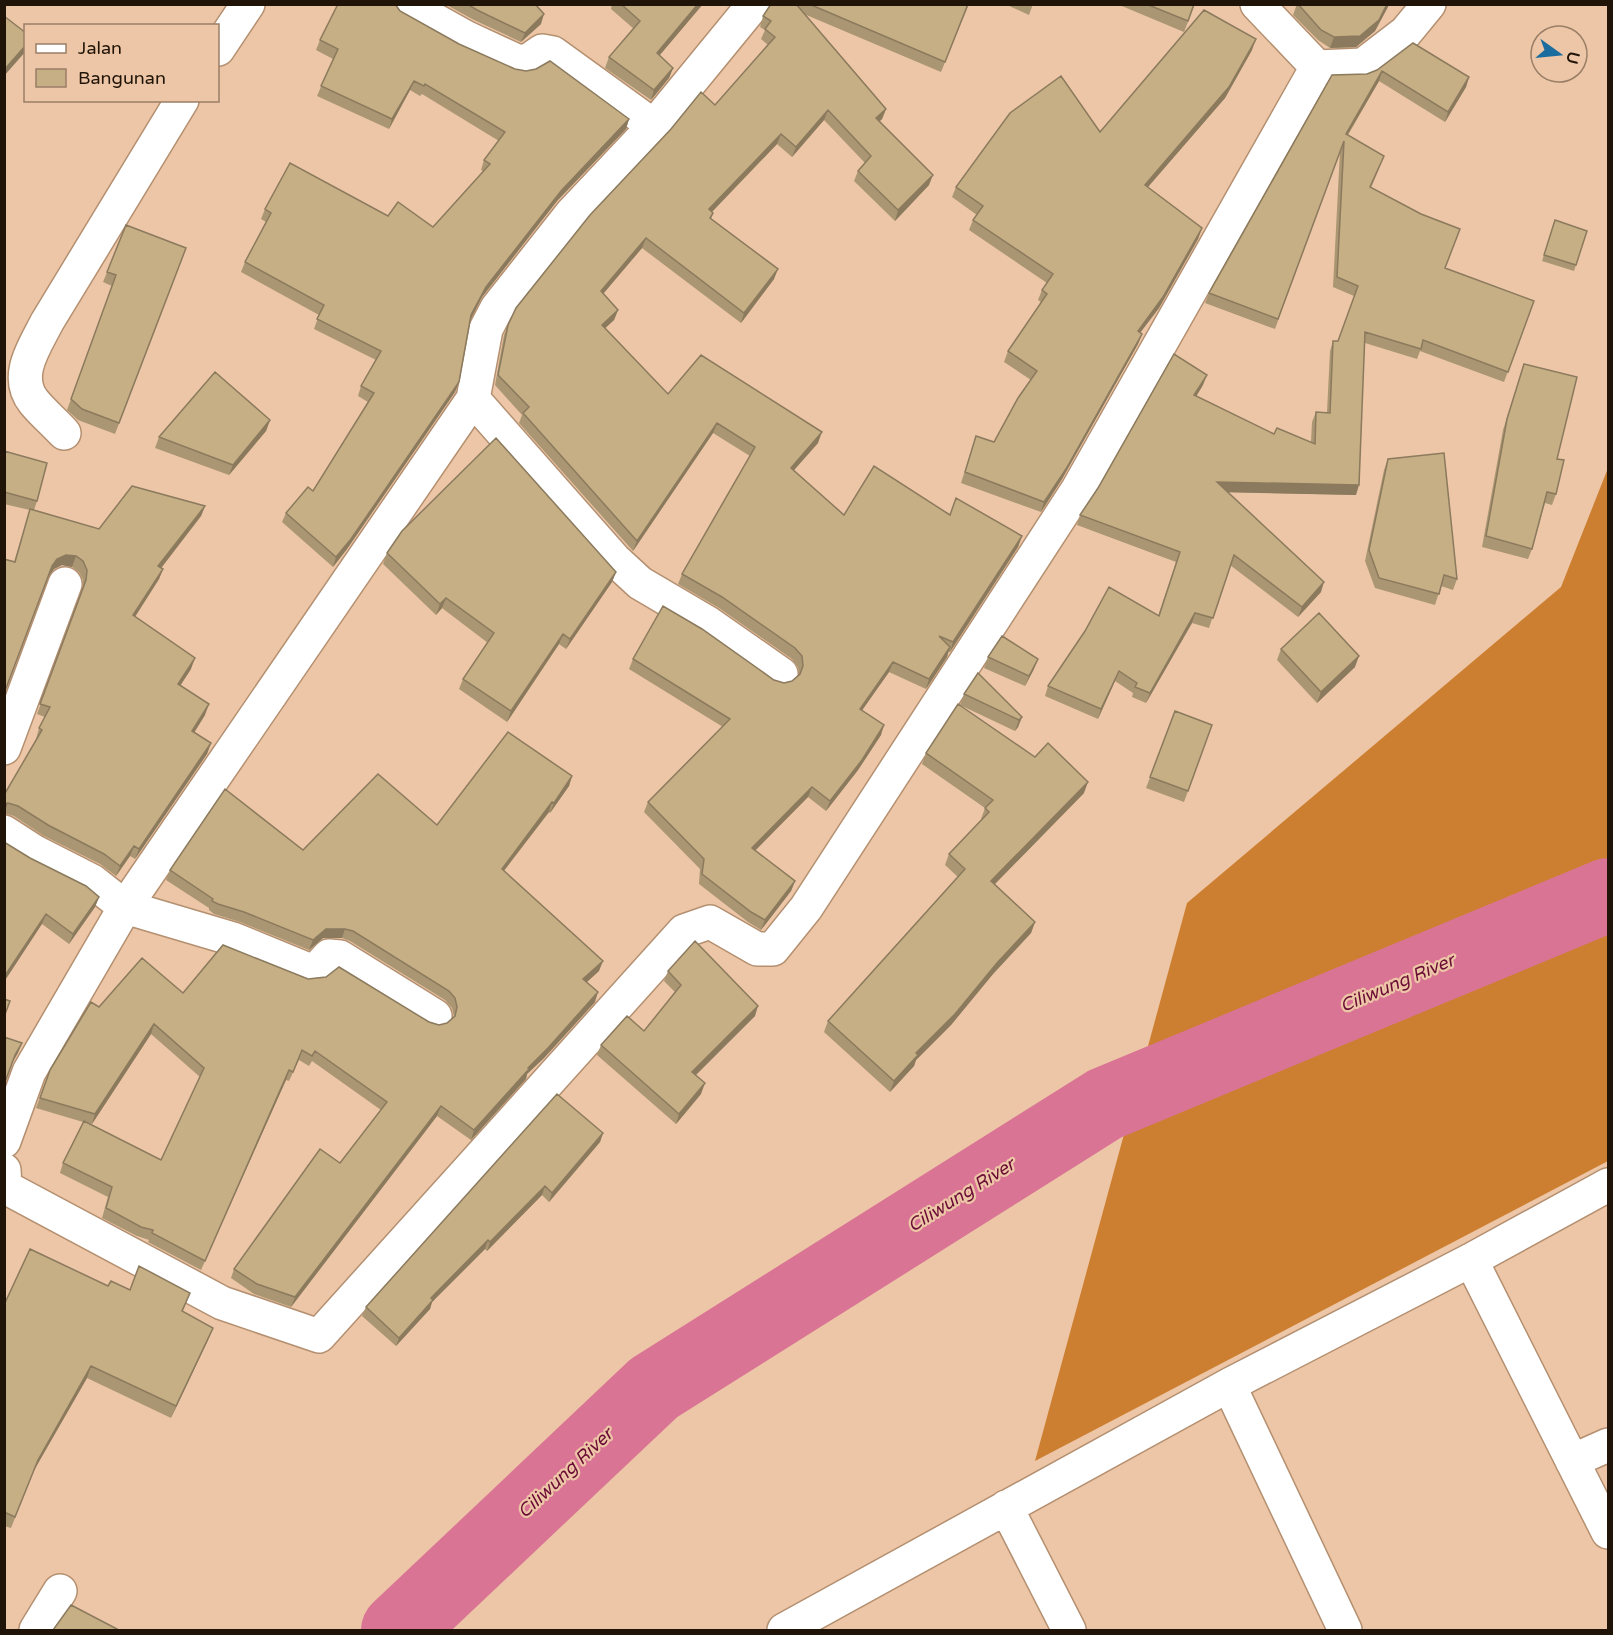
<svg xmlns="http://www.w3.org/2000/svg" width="1613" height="1635" viewBox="0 0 1613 1635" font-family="'Varela Round',sans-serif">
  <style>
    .forest { fill: #cd7f31 }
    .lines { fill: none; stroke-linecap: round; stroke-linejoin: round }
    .river { stroke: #da7494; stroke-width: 74 }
    .street-casing { stroke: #b49071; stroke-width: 36 }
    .street { stroke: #fff; stroke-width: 33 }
    .wall { fill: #aa9672; fill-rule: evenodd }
    .shaded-wall { fill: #8b7a5d }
    .building { fill: #c6ae85; stroke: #8b7a5d; stroke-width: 1.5 }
    .labels { text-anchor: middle; stroke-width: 4.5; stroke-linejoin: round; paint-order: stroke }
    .water-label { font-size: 18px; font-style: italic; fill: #6a0b35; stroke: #ecc6a6 }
  </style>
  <rect width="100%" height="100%" fill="#ecc6a6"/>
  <path class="forest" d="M1608,468V1161L1035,1461L1187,903L1561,587Z"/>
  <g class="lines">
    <path class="river" d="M398,1630L654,1388L1105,1104L1608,895"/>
    <g class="street-casing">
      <path id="street" d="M406,4L465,37L519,62L529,60L542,51L553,53L654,126
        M218,49L248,4
        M1317,67L1363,65L1406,32L1429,4
        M473,399L614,559L640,583L708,623L781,674
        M64,433C54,422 43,413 34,402C13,376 35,346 47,322L182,100
        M4,748L65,584
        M4,832L35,852L92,881L125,907L233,939L311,971L317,969L329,956L340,957L435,1016
        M4,1141L29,1072L125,907L473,399L486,329L497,308L572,213L654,126L754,4
        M4,1170L5,1187L222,1303L319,1336L684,931L710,922L757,949H773L806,908L1078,489L1317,67L1257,4
        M1471,1260L1608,1532
        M1229,1385L1345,1630
        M1572,1461L1608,1445
        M1006,1507L1069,1630
        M36,1630L60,1591
        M784,1630L1229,1385L1471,1260L1608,1185"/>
    </g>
    <use href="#street" class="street"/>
  </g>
  <path class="wall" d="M445,4H535L541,24L521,42L474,20Z
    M612,4H703L659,56L673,68L669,78L651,100L605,68L609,57L634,29L611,9Z
    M771,4H969L941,72L804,14L886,109L882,119L879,122L929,185L895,221L854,181L858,171L865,163L824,120L792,157L777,144L712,212L713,213L711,219L774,279L741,323L642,248L603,294L618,310L614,320L605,328L668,394L818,443L794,470L844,515H950L1022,536L1018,547L950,652H948L947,657L926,689L889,672L862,710L881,735L858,770L826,811L808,797L755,850L795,881L791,891L761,930L748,922L699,884L700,869L644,812L648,802L723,727L629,669L633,659L774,680L784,683L792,681L799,675L798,667L792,659L719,608L678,584L682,574L750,456L713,433L633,551L519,423L522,415L495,385L504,335L508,325L715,105L768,45L761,39L765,30L760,27L763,16Z
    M1005,4H1033L1029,15Z
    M1117,4H1195L1184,32Z
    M1297,4H1389L1375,31L1356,47L1330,48L1318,40L1293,15Z
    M400,11L459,44L515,69L629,119L626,129L557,201L482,297L470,320L459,382L455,392L347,549L333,567L282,522L286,513L313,491L368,402L358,396L361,386L376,360L314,329L319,315L241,272L245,262L266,222L261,219L265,209L388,216L433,227L483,171L481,170L484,160L499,141L422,94L420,96L410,90L389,129L317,96L333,59L316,50L320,40Z
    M1252,50L1225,98L1148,187L1202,228L1198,239L1159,308L1140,332L1142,334L1138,344L1062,479L1041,512L961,483L976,436L994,442L1031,380L1004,362L1008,351L1041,302L1038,300L1042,290L1047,283L969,230L973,220L977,215L952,197L956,187L1100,132Z
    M1377,70L1469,77L1466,87L1445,122L1379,81L1348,135L1380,166L1371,188L1445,268L1534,301L1504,382L1420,351L1417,359L1365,343L1356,495L1228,492L1321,592L1298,617L1230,565L1209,628L1192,623L1146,703L1132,697L1133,693L1115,681L1098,719L1045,696L1048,686L1158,616L1176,562L1077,525L1080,515L1203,385L1196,396L1274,434L1311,442L1312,422L1316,412H1327L1330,351L1333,341H1338L1354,296L1333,287L1340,151L1275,329L1205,303L1209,293L1367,74Z
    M1555,220L1587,231L1574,271L1542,261Z
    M126,225L186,248L115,434L78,420L67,410L112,286L103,282Z
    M1524,364L1557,459L1556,494L1552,505L1545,503L1532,549L1528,559L1482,547L1503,430Z
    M270,420L266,431L229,475L155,448L159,437Z
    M4,451L37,501L34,510L99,529L205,506L201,516L161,568L163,569L159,579L135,617L191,669L180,686L205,715L194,733L211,743L207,754L135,859L130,856L116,876L100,864L44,836L14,816L4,813V795L37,739H36L39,728L45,717L37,714L83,590V580L79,572L72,567L62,565L54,569L48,577L4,693V559L14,562L30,510L4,504Z
    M1388,459L1457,579L1453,590L1441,586L1435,605L1375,588L1365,561L1384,470Z
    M387,553L616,572L612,582L566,649L559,644L507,722L459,689L463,679L488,643L442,608L436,615L383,564Z
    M1281,649L1355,667L1317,703L1277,660Z
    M988,657L1034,669L1025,686L984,668Z
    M964,694L1022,717L1018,727L1015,731L960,705L1084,793L995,884L1035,922L1031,933L993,974L951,1025L916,1060L914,1066L890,1092L824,1032L828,1021L958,877L945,865L949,854L982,820L981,819L985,808L922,764L926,753L960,705Z
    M1175,711L1212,725L1184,802L1146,788Z
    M572,776L569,786L550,813L549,812L504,871L599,971L587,982L595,1002L544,1058L527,1074L526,1079L471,1140L437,1116L291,1307L254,1294L231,1278L234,1269L340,1163L381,1110L312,1061L309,1066L299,1060L289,1081L286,1080L201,1270L148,1242L149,1240L137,1236L102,1218L108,1197L60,1173L63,1163L83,1122L36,1108L50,1070L99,1007L183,993L308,979L439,1025L447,1023L454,1017L452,1008L445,1000L350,941L342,938H323L309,950L240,922L214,914L209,910V908L166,880L170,870L303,850L437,825ZM151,1034L200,1077L161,1160L86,1122L92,1124Z
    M30,858L99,897L95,907L69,944L42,924Z
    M668,971L755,1016L695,1075L701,1094L676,1124L597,1055L601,1045L644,1031L675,992L664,981Z
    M603,1133L600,1142L549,1202L542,1195L487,1251L485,1249L432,1302L430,1309L396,1346L362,1316L366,1307Z
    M108,1286L130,1290L190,1293L183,1311L208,1340L171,1418L87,1378L33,1472L11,1528L4,1526V1305Z"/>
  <path class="shaded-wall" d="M698,4H703L653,63L657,53Z
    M1387,4H1389L1388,7L1375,31L1356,47L1330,48L1334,37Z
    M544,14L541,24L521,42L525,33Z
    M1256,39L1252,50L1225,98L1141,195L1145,185Z
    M26,45V51L4,76V70Z
    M673,68L669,78L651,100L654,90Z
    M1382,71L1379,81L1342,144L1346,134Z
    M1469,77L1466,87L1445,122L1448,112Z
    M414,81L410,90L389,129L392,119Z
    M886,109L882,119L872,128L876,118Z
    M828,110L824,120L792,157L796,147Z
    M629,119L626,129L557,201L482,297L468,325L471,315L486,287L561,191Z
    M781,134L777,144L705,219L709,209Z
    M933,175L929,185L895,221L898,210Z
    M1202,228L1198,239L1159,308L1134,341L1138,331Z
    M646,238L642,248L597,301L601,291Z
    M778,269L774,279L741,323L744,313Z
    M618,310L614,320L598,335L602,325Z
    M1142,334L1138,344L1062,479L1041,512L1044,502Z
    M1207,375L1203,385L1191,405L1194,395Z
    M459,382L455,392L347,549L333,567L336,557Z
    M270,420L266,431L229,475L233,465Z
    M717,423L713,433L633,551L637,541Z
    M822,432L818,443L787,478L791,468Z
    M1217,482L1359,485L1356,495L1213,492Z
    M205,506L201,516L155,576L158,566Z
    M1022,536L1018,547L950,652L953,642Z
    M66,555L76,556L72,567L62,565L54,569L48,577L4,693L52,566L57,559Z
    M163,569L159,579L129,626L133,615Z
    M616,572L612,582L566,649L570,639Z
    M1324,582L1321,592L1298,617L1302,607Z
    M446,598L442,608L436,615L440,604Z
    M1195,613L1192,623L1146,703L1150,693Z
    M563,634L559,644L507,722L511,711Z
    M950,647L947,657L926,689L929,679Z
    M1359,656L1355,667L1317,703L1321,692Z
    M195,658L191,669L174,695L178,684Z
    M1038,659L1034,669L1025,686L1029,676Z
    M893,662L889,672L856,719L860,709Z
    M1119,671L1115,681L1098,719L1101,709Z
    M209,704L205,715L188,742L192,731Z
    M1022,717L1018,727L1015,731L1019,720Z
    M884,725L881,735L858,770L826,811L830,801Z
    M211,743L207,754L135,859L139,849Z
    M572,776L569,786L550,813L554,803Z
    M1088,782L1084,793L987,892L991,881Z
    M812,787L808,797L748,858L752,848Z
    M552,802L549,812L498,878L502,869Z
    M8,803L4,813V804Z
    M134,846L130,856L116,876L120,866Z
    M795,881L791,891L761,930L765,920Z
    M99,897L95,907L69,944L73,934Z
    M46,914L42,924L4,982V977Z
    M1035,922L1031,933L993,974L951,1025L916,1060L914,1066L890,1092L894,1081L916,1053L997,963Z
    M326,929H345L342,938H323L309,950L313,940Z
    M603,961L599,971L579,989L583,979Z
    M598,992L595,1002L544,1058L527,1074L526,1079L471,1140L474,1130L528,1068Z
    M758,1006L755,1016L688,1083L692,1072Z
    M154,1024L151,1034L92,1124L95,1114Z
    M22,1043L18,1053L11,1065L15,1055Z
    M289,1070L286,1080L201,1270L205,1261Z
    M705,1083L701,1094L676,1124L679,1114Z
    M441,1106L437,1116L291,1307L295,1297Z
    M603,1133L600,1142L549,1202L552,1193Z
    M545,1186L542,1195L487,1251L490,1242Z
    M488,1240L485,1249L432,1302L430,1309L396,1346L399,1338L431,1298Z
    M213,1328L208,1340L171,1418L176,1406Z
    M91,1366L87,1378L33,1472L11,1528L38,1460Z"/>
  <path class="building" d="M338,4H395L400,11L459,44L515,69L526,71L536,69L550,61L629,119L561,191L486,287L471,315L459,382L351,539L336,557L286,513L308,487L313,491L374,393L361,386L381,351L317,319L324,305L245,262L271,213L265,209L290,163L388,216L398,202L433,227L490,164L484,160L505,132L425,84L424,86L414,81L392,119L321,86L338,49L320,40Z
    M467,4H535L544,14L525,33L477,10Z
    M621,4H698L657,53L673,68L654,90L609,57L640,21Z
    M771,4H796L886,109L876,118L933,175L898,210L858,171L871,156L828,110L796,147L781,134L709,209L713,213L710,218L778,269L744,313L646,238L601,291L618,310L602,325L668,394L701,355L822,432L791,468L844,515L874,466L950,515L956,498L1022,536L953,642L939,636L950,647L929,679L893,662L860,709L884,725L862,760L830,801L812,787L752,848L795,881L765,920L751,912L702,874L704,859L648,802L730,719L633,659L663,606L702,629L774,680L784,683L792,681L800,674L803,666L802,656L795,648L722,597L682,574L755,447L717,423L637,541L523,413L529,407L498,375L508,325L516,308L590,215L671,129L701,92L715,105L775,37L765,29L771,21L763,16Z
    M809,4H968L945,62Z
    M1146,4H1194L1188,21Z
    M1298,4H1387L1379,20L1360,36L1334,37L1321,30Z
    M1204,10L1256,39L1229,87L1145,185L1202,228L1163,297L1138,331L1142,334L1066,469L1044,502L965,472L976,436L994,442L1018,398L1037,371L1008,351L1047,294L1042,290L1053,274L973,220L983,206L956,187L1010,113L1061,76L1100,132Z
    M4,16L26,33V45L4,70Z
    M1413,43L1469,77L1448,112L1382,71L1346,134L1384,156L1370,187L1421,214L1460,229L1445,268L1534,301L1508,372L1423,340L1421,349L1365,332L1359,485L1217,482L1324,582L1302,607L1234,555L1213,618L1195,613L1150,693L1135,687L1137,683L1119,671L1101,709L1048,686L1085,631L1109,587L1159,616L1180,552L1080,515L1098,488L1174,354L1207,375L1194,395L1274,434L1277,428L1315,444L1316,412L1330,413L1333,341H1338L1358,286L1337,277L1344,141L1278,319L1209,293L1332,75L1367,74L1377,70Z
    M1555,220L1587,231L1576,265L1544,255Z
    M126,225L186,248L119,423L82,409L71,399L116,275L107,272Z
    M1524,364L1577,377L1557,459L1564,460L1556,494L1547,492L1532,549L1486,536L1507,419Z
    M215,372L270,420L233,465L159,437Z
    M496,438L616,572L570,639L563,634L511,711L463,679L494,633L446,598L440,604L387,553L402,531Z
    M4,451L47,463L37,501L4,492Z
    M1444,453L1457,579L1444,575L1439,594L1379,578L1369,550L1388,459Z
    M132,486L205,506L158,566L163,569L133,615L195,658L178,684L209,704L192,731L211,743L139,849L134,846L120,866L104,854L48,825L18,806L8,803L4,804V795L42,730L39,728L50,707L40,704L86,580L87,570L83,561L76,556L66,555L57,559L52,566L5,691L4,559L15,562L30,509L99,529Z
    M1319,613L1359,656L1321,692L1281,649Z
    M1002,636L1038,659L1029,676L988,657Z
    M978,673L1022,717L1019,720L964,694Z
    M958,704L1035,757L1048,743L1088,782L991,881L1035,922L997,963L955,1014L916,1053L918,1055L894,1081L828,1021L965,869L949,854L989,812L985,808L993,800L926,753Z
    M1175,711L1212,725L1188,791L1150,777Z
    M508,732L572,776L554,803L552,802L502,869L603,961L583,979L598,992L548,1048L528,1068L529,1069L474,1130L441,1106L295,1297L257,1284L234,1269L320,1149L340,1163L387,1102L315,1051L312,1056L302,1050L293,1072L289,1070L205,1261L152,1233L153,1230L141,1227L106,1208L112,1187L63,1163L84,1121L161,1160L204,1068L154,1024L95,1114L40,1098L50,1070L91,1002L99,1007L142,958L183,993L223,945L308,979L326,977L339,967L429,1022L439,1025L447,1023L455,1016L457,1007L455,998L449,991L353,931L345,929H326L313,940L244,912L218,904L212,901L213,899L170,870L225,789L303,850L378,774L437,825Z
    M4,842L30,858L86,886L99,897L73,934L46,914L4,977Z
    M695,941L758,1006L692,1072L705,1083L679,1114L601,1045L627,1016L644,1031L681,985L668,971Z
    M4,999L10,1001L4,1017Z
    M4,1037L22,1043L15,1055L4,1085Z
    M557,1094L603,1133L552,1193L545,1186L490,1242L488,1240L431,1298L433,1300L399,1338L366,1307Z
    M30,1249L108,1286L111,1281L130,1290L139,1266L190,1293L182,1311L213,1328L176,1406L91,1366L38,1460L15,1517L4,1512V1305Z
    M71,1605L117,1629L116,1630H53Z"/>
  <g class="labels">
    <g class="water-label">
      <text transform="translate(1397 983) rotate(-23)" y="6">Ciliwung River</text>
      <text transform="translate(961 1195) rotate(-32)" y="6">Ciliwung River</text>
      <text transform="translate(565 1473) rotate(-43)" y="6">Ciliwung River</text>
    </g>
  </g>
  <rect width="1613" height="1635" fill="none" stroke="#201307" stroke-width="12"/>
  <rect x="24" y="24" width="195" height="78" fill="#ecc6a6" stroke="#9a7e66" stroke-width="1.5"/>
  <rect x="36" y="44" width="30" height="9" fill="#ffffff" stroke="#9a7e66" stroke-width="1.5"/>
  <text x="78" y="54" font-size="18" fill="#201307">Jalan</text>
  <rect x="36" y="69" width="30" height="18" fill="#c6ae85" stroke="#9a7e66" stroke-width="1.5"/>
  <text x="78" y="84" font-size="18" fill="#201307">Bangunan</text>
  <g transform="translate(1559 54) rotate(105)"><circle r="28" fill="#ecc6a6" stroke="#9a7e66" stroke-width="1.5"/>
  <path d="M0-4.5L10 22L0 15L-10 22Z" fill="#1c6d9f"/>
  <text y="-9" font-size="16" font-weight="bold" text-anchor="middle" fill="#201307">U</text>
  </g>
</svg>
